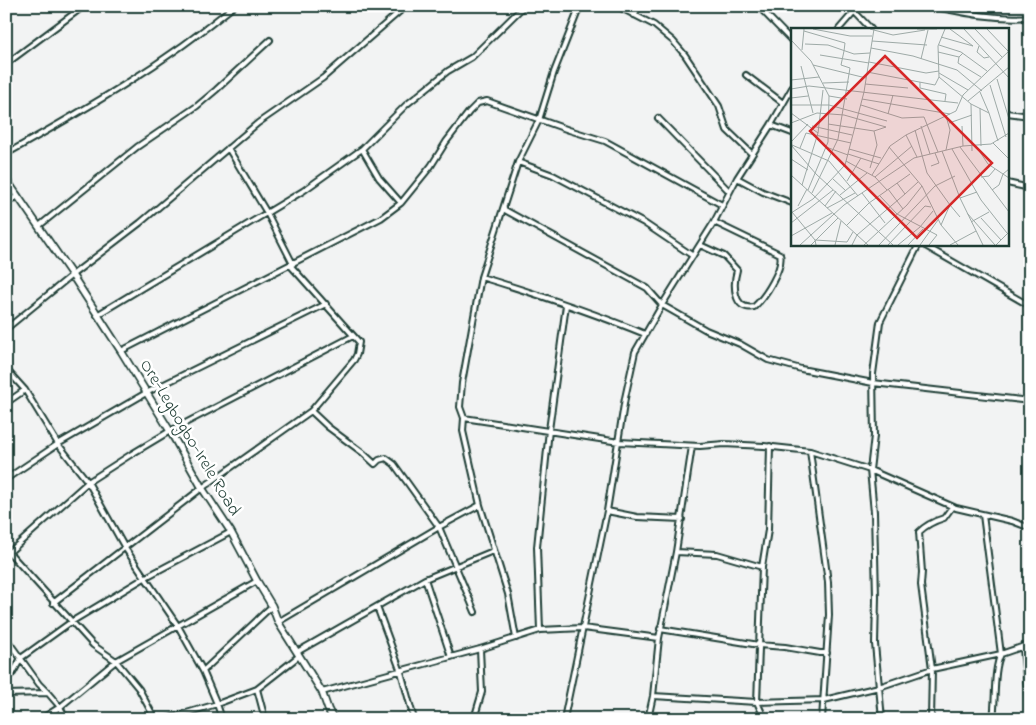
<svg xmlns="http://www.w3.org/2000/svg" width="1036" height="725" viewBox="0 0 1036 725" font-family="'Indie Flower',sans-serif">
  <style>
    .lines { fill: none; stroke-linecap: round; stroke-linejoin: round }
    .street-casing { stroke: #1f3d34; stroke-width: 8 }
    .secondary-casing { stroke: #1f3d34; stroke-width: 9 }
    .street { stroke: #fff; stroke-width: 4 }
    .secondary { stroke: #fff; stroke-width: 5.5 }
    .labels { text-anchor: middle; stroke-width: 5; stroke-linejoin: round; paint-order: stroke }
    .street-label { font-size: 18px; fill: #1f3d34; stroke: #fff }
    .inset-road { fill: none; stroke: #9eaaa7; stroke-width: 1 }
    .view { fill: #d62828; fill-opacity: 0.15; stroke: #d62828; stroke-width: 2.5 }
    .inset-edge { fill: none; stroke: #1f3d34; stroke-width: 2.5 }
  </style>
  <rect width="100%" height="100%" fill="#f2f3f3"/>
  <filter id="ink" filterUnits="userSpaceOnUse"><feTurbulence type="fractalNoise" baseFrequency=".02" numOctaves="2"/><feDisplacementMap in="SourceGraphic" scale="10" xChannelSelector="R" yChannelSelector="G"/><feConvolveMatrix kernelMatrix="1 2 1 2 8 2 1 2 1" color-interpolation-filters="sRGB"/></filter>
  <g filter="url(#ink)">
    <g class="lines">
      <g class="street-casing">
        <path id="street" d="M617,6L654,25L673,41L685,55L719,106L727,130L752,154
          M758,6L792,41
          M849,6L871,29
          M932,6C964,13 997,20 1030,17
          M634,15L640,6
          M839,29L859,6
          M6,64L84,6
          M746,75L783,103
          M1007,113L1030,116
          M658,118L729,191
          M771,125L792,133
          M228,148L267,213L293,264
          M362,149L379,178L401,203
          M6,154C86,109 163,65 234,6
          M518,162L553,175L644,223L693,256
          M737,178L763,192L792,203
          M1007,183L1030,188
          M6,203L18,196
          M503,209L647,288L662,305L706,330L740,344L768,360L801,369L873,383L1030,401
          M39,226L137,147L197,106L216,90L270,40
          M922,244L1030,306
          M700,245L724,256L737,270C733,284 733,311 754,307C765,297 784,268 780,254L714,222
          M481,277C537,294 591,312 645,334
          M97,315L303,191L362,149L406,105L448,71L472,57L524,6
          M6,329L72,275L140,223L258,123L323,78L406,6
          M121,351L381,218L401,203L431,166L446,142L469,112L478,103L487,101L569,130L605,141L722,205
          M6,369L25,390L58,444L88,482L125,548L178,626L203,671L217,704L222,719
          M6,403L25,390
          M311,411L328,427L363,453L375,464L379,460L386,458L394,464L439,527L475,612
          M464,418L619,442L700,446L724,444L764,446L810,451L870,470L956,508L1012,521L1030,528
          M810,451L828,582L829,615L822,719
          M6,479L58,444L146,393L326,304
          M607,511L637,517L682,519
          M983,515L1001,654C993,670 996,699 993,719
          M6,549L93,645L116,661L139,689L155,719
          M676,552L717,554L762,567L757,702L762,713V719
          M6,555L88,482L130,455L170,431L353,336
          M762,567L768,530L770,446
          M425,579L451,657
          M53,603L202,488L311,411L354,360L357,354L359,342L290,265
          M377,607L401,672L414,719
          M278,622L439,527L480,505
          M660,629L759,645L785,647L820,653H827
          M540,630L537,547L549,430L566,305
          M6,638L39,684L48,693
          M516,638L508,594L480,505L463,431L464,418L460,407L462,383L481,277L518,162L539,120L554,72L580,6
          M1023,646C1024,671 1030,694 1028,719
          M297,652L425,579L493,551
          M203,671L272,606
          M6,679L13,673L21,658L71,622L146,577L231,532
          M257,689L265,719
          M322,692L480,649L540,630L583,628L659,638
          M6,694L48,693L60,707L66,719
          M653,696L757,702L824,700L879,687L932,669L1001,654L1030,644
          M41,719L60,707L116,661L257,581
          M166,719L217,704L257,689L299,656
          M474,719L482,692L480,649
          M564,719L607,511L625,398L635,352L662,305L714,222L737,178L771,125L792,88
          M648,719L653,696L659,638L676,552L692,446
          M882,719L875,644L876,597L874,512L870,470L874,436L873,374L880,322L919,244
          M931,719L932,669L921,585L922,572L919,532C926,525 934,521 944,518L952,507"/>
      </g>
      <g class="secondary-casing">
        <path id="secondary" d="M6,179L72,275L121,351L170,431L202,488L231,532L257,581L272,606L278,622L322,692L328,709L333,719"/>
      </g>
      <use href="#street" class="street"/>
      <use href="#secondary" class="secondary"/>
    </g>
  </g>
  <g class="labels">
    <g class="street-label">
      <text transform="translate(191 437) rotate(59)" y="6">Ore-Legbogbo-Irele Road</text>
    </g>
  </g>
  <g transform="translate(791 28)">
    <rect width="218" height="218" fill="#f2f3f3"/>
    <path class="inset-road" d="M22,1L59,8H81M79,1L102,7L134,2M126,1H146M159,1L182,18M173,1L218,50M184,1L211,29M196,1L217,23M13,3L54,15L53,23M150,9L182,18M0,12L20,33L38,68L37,114L17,162M81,13L136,17M14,16L37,17L63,26L79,25M148,17L170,24L196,43M188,18L186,24L193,30L198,29M80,20L122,28L166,42L191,63M11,22L13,1M147,24L168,29L172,25M29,27L78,35M168,29L167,35L190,49M130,31L137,2M78,34L135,45L148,43M22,37L75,50M10,38L22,85M76,44L144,57L148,49L147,18L154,1M148,45L177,62M148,49L180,76L198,85L207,113M206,51L218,91M0,52L28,49M129,54V60L155,66L154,73M32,55L58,54M74,56L117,60M199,57L215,109M0,61L18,58L167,75M189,64L198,85M38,68L56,71M0,70L17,68M71,71L159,86M177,73L218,39M180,76L181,123M0,77H38L96,93M70,77L111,90L133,89L147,124M189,80L190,118M0,85L27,105L11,157M97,86L102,67M155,88L159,102L155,122M0,95L26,85L53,87L95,99M158,95L181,87M37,96L83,103L95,99M21,98L61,107M130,98L139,126M171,98L172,118M27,105L32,62M115,107L126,129M0,114L17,96M202,115L218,131M0,117L25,146L102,217M1,117L38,133L67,168M185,118L197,136L218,150M35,119L57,127M98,119L131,158L150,197L159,177L136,145L124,102M169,119L218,184M9,120L15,105L60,115M58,121L90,130M161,121L190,172L216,205M151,123L169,170L186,164M57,126L88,136M0,131L17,142M55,133L84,149L96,162M140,138L148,135L144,125M79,140L86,117L83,103M0,147L77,217M81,147L99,118L115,107L165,83L172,67L218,23M84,149L121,118M190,149L198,148L204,141M42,151L54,162M56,153L70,130M97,161L112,181M201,162L208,157L212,146L218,141M21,165L47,111L58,46L59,40L50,37L53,23M71,165L94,195M114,166L127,154M49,167L76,145M89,168L106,186L146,207L138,217M169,170L192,217M159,177L169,189M7,178L16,161M34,178L45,163M36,180L64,165M1,184L24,212L25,217M0,185L22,171L54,137L73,64L83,1M176,185L204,217M190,190L210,212M180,194L198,184M0,195L42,162M150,197L167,217M55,198L78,175L119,146M0,208L41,185M24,212L56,214L62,204M9,217L53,177L123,130L172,118L200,116L218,105M20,217L47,190M44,217L50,193M61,217L66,207L114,166L106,155M73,217L116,177L131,158M88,217L144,158L164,148M97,217L134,178L140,179M107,217L129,199L142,183M117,217L132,201M129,217L147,192M159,217L185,203M205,217L218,204"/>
    <path class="view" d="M94,28L201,135L126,210L19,103Z"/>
    <rect width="218" height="218" class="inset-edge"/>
  </g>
  <rect width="1036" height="725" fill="none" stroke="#fff" stroke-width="25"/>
  <rect x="12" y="12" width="1011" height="700" fill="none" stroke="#1f3d34" stroke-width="2" filter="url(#ink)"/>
</svg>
